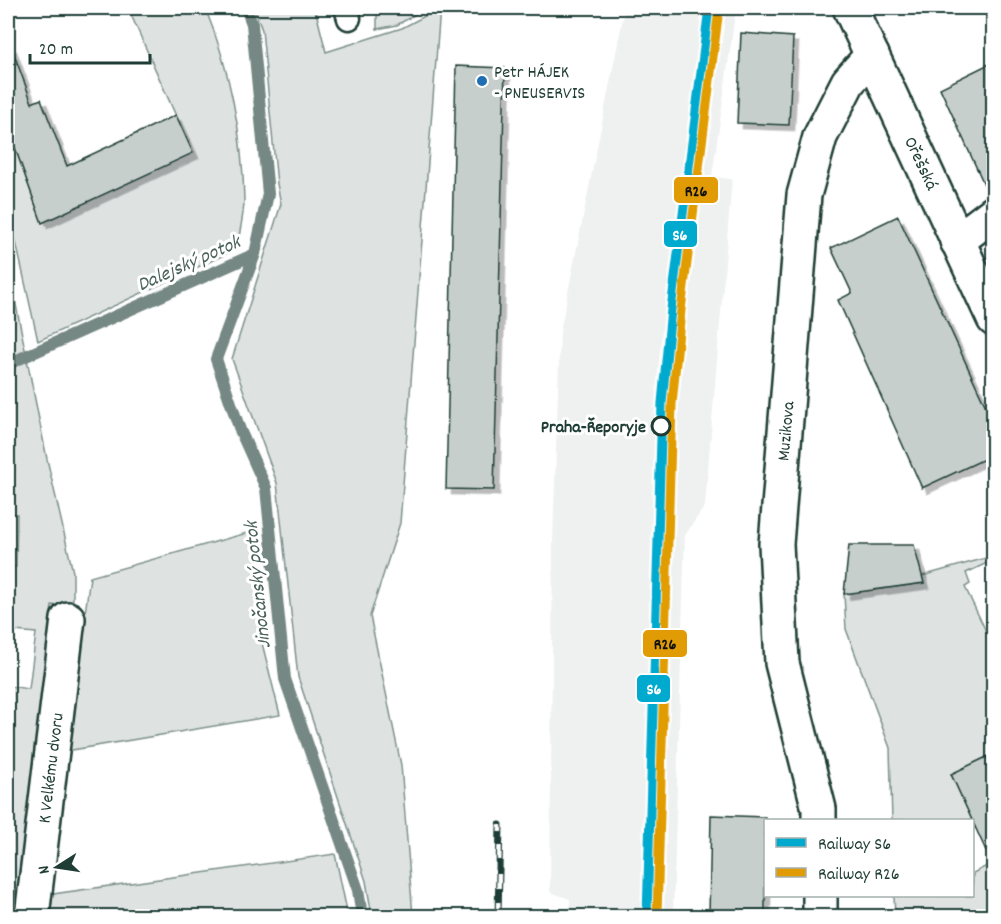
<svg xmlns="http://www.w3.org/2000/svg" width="1001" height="924" viewBox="0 0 1001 924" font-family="Dekko,sans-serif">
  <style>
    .built { fill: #eef1f0 }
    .green { fill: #dee3e2; stroke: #7e908b; stroke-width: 1.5 }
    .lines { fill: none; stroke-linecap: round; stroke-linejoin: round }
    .stream { stroke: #758883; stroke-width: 12 }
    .building { fill: #c7cfcc; stroke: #1f3d34; stroke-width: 1.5; filter: url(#shadow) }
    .lane-casing { stroke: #1f3d34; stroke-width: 27 }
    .street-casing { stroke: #1f3d34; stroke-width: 38 }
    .secondary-casing { stroke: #1f3d34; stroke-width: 38 }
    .lane { stroke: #fff; stroke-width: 22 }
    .street { stroke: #fff; stroke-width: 33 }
    .secondary { stroke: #fff; stroke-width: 33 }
    .rail-casing { stroke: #1f3d34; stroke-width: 7 }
    .rail { stroke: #fff; stroke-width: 4.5; stroke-dasharray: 14; stroke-linecap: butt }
    .rail-1-casing { stroke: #fff; stroke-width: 14 }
    .rail-2-casing { stroke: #fff; stroke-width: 14 }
    .rail-1 { stroke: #00a9ce; stroke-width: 9 }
    .rail-2 { stroke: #e19c05; stroke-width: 9 }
    .poi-dot { fill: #1f6fb2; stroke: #fff; stroke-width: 2 }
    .stop-dot { fill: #fff; stroke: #1f3d34; stroke-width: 3 }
    .labels { text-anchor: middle; stroke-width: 6; stroke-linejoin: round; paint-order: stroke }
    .poi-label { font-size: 18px; fill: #1f3d34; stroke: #fff; text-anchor: start }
    .street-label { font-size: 18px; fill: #1f3d34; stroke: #fff }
    .stop-label { font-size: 18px; font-weight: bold; fill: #1f3d34; stroke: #fff; text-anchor: end }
    .water-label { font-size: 20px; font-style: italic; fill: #4a625b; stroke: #fff }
    .line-badge { stroke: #fff; stroke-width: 2 }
    .badge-label { font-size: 16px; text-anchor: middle; font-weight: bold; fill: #fff }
    .pale-badge-label { font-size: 16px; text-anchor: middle; font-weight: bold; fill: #111 }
  </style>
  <defs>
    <filter id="shadow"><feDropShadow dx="5.5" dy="5.5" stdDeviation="0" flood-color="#0004"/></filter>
  </defs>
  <rect width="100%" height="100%" fill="#fff"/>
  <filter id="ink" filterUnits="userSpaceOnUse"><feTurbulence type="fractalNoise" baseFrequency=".0167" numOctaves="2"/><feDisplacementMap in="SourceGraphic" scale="12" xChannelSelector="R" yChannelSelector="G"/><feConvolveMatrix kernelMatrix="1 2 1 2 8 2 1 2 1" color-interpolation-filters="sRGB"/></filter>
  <g filter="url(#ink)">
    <path class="built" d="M625,8H736L712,177L732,179L705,506L685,535L673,916H569L570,899L550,892L553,539L560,332Z"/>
    <path class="green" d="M128,8H205C229,65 243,137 244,200C244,216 239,233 237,249L38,341L8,206V128L42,223L192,152Z
      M254,8H315L326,52L402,28L440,8L400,523L370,616L401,765L413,916H372L366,881L298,677L277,483L232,359L281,204L277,184L262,30Z
      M377,8H426L397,25L377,29Z
      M8,265L47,459L73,572V608L52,605L19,916H8V686L29,689L36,633L15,631V622L8,621V567H16L17,514L8,513Z
      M254,531L262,643L280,715L66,751L90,577Z
      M993,556V570L989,562L966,573L970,584L965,587L993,646V754L951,774L974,824L993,817V819L973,829L972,820H892L890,748L846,629L844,594L924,583L922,576Z
      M335,854L348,916H43L46,895Z
      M993,863V916H895L894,896H972L973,873Z"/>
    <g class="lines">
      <path class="stream" d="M255,254L216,359L240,430L266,488L285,679L358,890L362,916
        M8,364L255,254L268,194L252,24L246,8"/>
    </g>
    <path class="building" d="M741,33L793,37L789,125L737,123Z
      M11,46L32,103L41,99L67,166L176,115L193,153L42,223L8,128V47Z
      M993,62V195H989L940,88Z
      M456,66L505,68L494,490L446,489Z
      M898,216L993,422V455L922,488L838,300L852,293L831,248Z
      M849,545H914L924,583L844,594Z
      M993,754V866L951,774Z
      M711,815L765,817V916H709Z"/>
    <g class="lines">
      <g class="lane-casing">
        <path id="lane" d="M346,8L349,18"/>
      </g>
      <g class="street-casing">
        <path id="street" d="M957,241L994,213
          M819,820V809L782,663L776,544L804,195L820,137L848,82L872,55
          M820,896V916
          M32,916L68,619"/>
      </g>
      <g class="secondary-casing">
        <path id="secondary" d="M850,8L994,319"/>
      </g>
      <use href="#lane" class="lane"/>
      <use href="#street" class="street"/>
      <use href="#secondary" class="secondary"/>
      <g class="rail-casing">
        <path id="rail" d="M498,916L500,825"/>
      </g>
      <use href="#rail" class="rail"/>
      <g class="rail-1-casing">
        <path id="rail-1" d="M647,916L662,403L671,309L709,8"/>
      </g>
      <g class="rail-2-casing">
        <path id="rail-2" d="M657,916L672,404L681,310L719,9"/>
      </g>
      <use href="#rail-1" class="rail-1"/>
      <use href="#rail-2" class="rail-2"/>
    </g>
  </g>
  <circle class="poi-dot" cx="482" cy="81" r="6"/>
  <circle class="stop-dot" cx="661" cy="426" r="9"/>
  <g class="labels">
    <g class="poi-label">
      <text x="494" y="77">Petr HÁJEK<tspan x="494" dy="21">- PNEUSERVIS</tspan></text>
    </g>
    <g class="street-label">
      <text transform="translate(922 163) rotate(65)" y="6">Ořešská</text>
      <text transform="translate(785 431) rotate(-85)" y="6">Muzikova</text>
      <text transform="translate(50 768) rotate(-83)" y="6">K Velkému dvoru</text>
    </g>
    <g class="stop-label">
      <text x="646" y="432">Praha-Řeporyje</text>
    </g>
    <g class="water-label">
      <text transform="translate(188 262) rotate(-24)" y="7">Dalejský potok</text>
      <text transform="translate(256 585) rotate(-96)" y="7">Jinočanský potok</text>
    </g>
  </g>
  <g class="line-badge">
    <rect x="673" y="176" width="46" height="28" rx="6" fill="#e19c05"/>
    <rect x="663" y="220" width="35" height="28" rx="6" fill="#00a9ce"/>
    <rect x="642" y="629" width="46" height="29" rx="6" fill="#e19c05"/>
    <rect x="636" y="674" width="35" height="29" rx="6" fill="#00a9ce"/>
  </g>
  <g class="badge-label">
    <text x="680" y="240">S6</text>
    <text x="654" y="694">S6</text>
  </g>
  <g class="pale-badge-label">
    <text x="696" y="196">R26</text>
    <text x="665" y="649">R26</text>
  </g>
  <rect width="1001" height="924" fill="none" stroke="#fff" stroke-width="30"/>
  <rect x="15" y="15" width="971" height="894" fill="none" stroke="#1f3d34" stroke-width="2" filter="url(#ink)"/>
  <rect x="764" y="819" width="210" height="78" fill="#ffffff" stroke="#a5b1ae" stroke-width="1.5"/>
  <rect x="776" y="838" width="30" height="9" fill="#00a9ce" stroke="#a5b1ae" stroke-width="1.5"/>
  <text x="818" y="849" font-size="18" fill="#1f3d34">Railway S6</text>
  <rect x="776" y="868" width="30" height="9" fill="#e19c05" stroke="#a5b1ae" stroke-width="1.5"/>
  <text x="818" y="879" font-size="18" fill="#1f3d34">Railway R26</text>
  <g transform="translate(57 867) rotate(258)" stroke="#ffffff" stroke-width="4.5" paint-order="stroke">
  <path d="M0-4.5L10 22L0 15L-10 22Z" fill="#1f3d34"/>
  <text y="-9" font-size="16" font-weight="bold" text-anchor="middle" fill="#1f3d34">N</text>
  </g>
  <path d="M30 54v9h120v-9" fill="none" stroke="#1f3d34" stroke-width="3"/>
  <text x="39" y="54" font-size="18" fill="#1f3d34" stroke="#ffffff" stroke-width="4.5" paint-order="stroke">20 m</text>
</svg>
